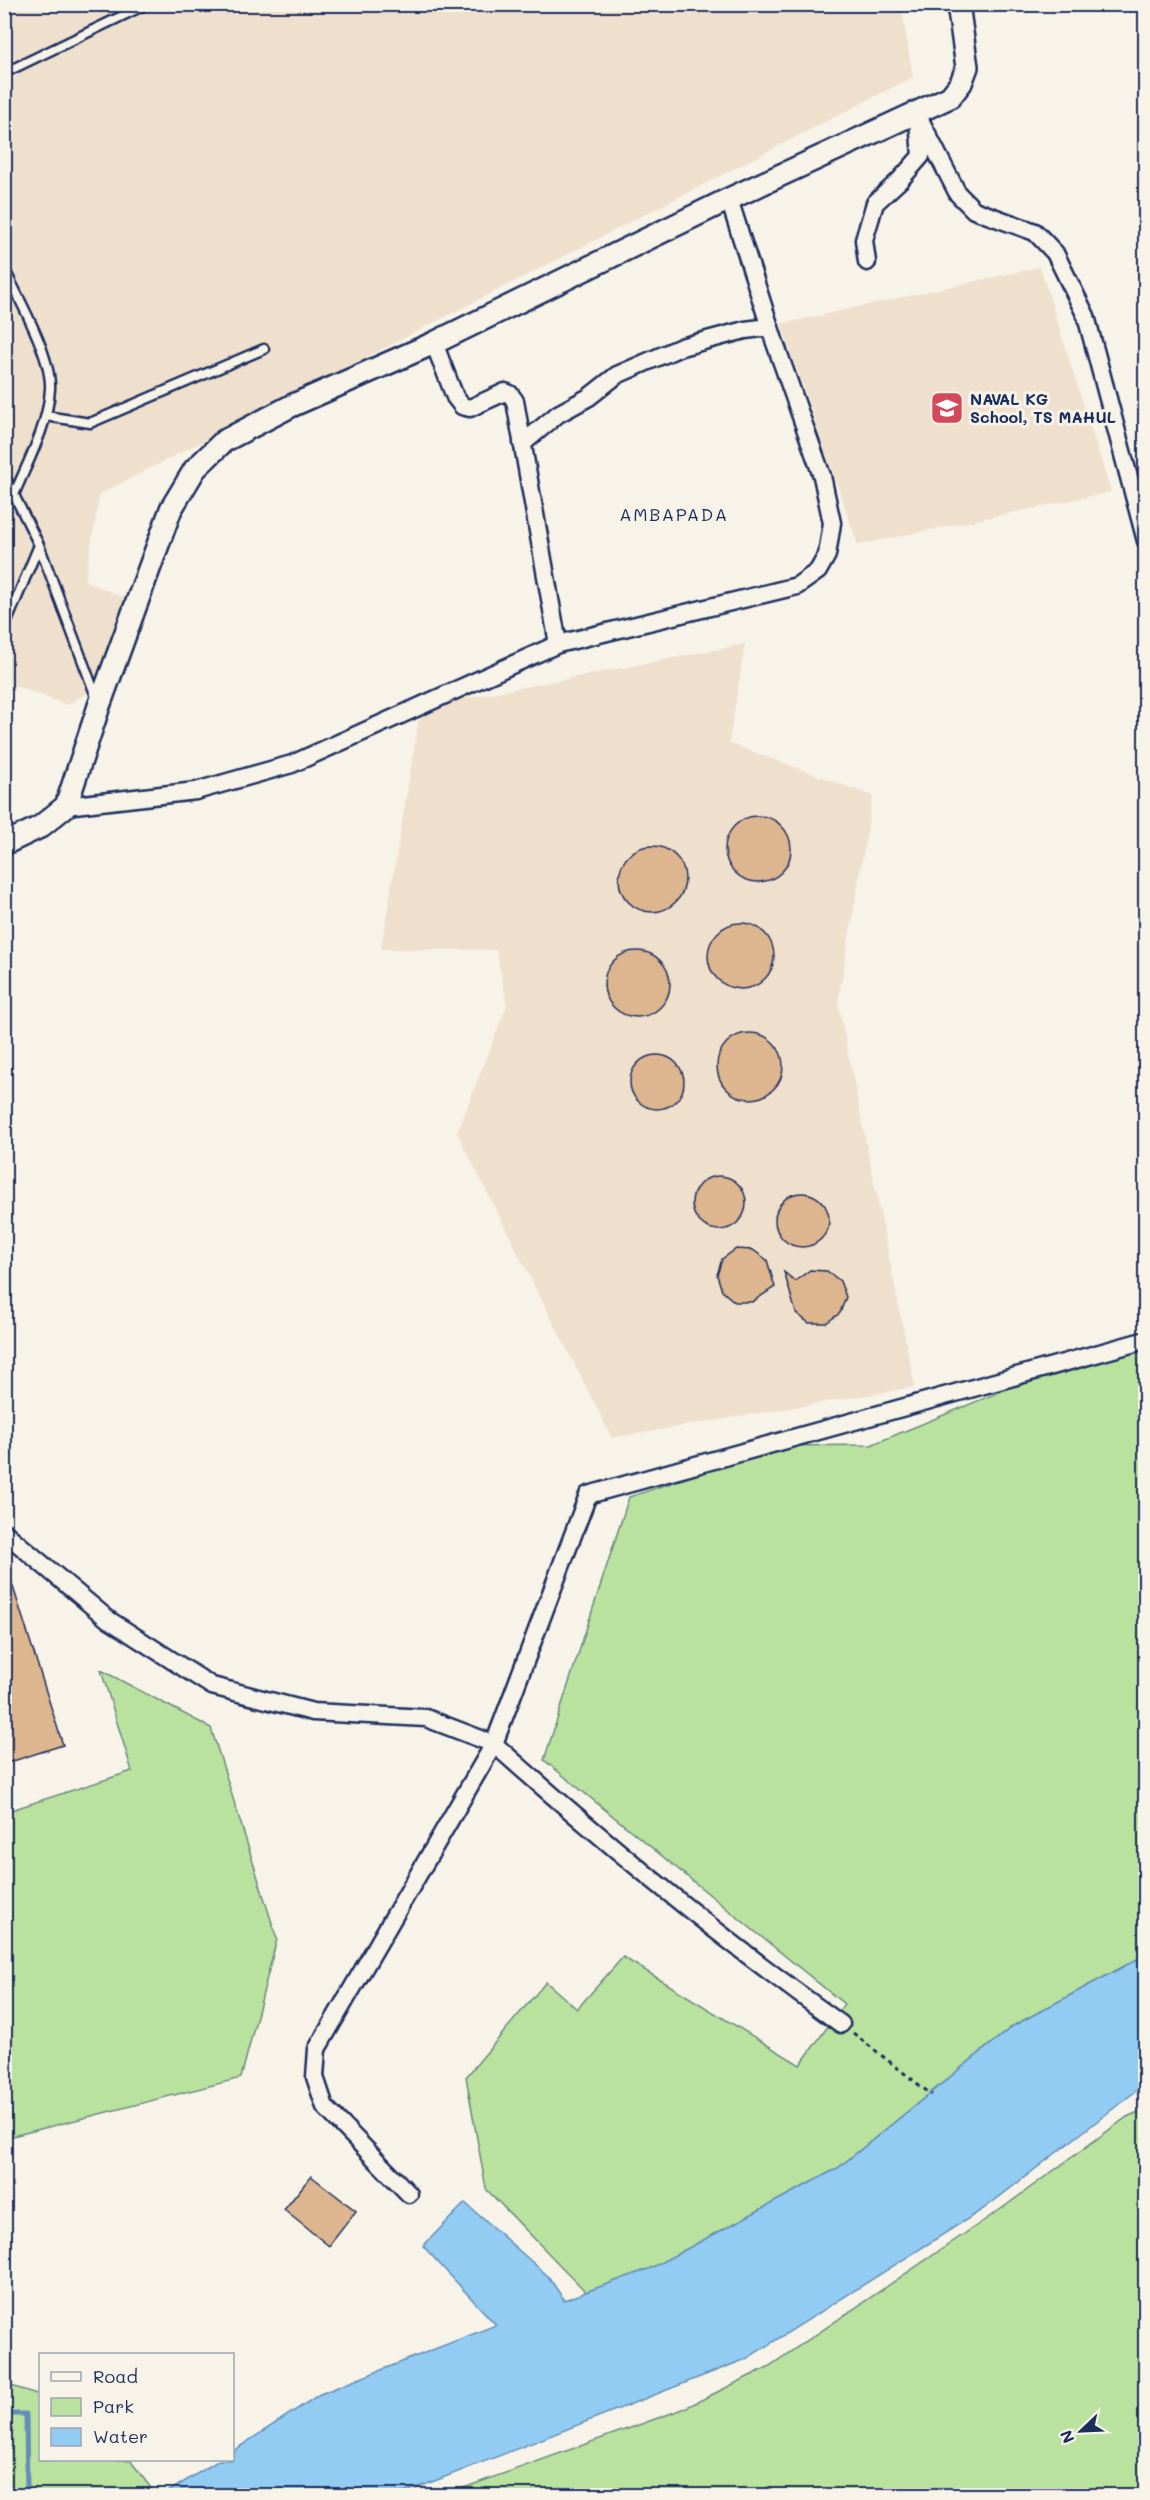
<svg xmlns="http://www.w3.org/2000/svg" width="1150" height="2500" viewBox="0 0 1150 2500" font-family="Mali,sans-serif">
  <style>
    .built { fill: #efe0cd }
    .green { fill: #b9e29f; stroke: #6a887e; stroke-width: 1.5 }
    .water { fill: #92ccf2; stroke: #628db7; stroke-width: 1.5 }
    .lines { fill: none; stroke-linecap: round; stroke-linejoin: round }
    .stream { stroke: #628db7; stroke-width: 5 }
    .building { fill: #ddb58e; stroke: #1b2f5e; stroke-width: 1.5 }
    .service-casing { stroke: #1b2f5e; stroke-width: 13 }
    .minor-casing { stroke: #1b2f5e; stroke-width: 21 }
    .tertiary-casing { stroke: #1b2f5e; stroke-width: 26 }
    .path { stroke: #1b2f5e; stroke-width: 3; stroke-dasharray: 4.5 4.5; stroke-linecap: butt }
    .service { stroke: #f7f3e8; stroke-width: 8 }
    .minor { stroke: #f7f3e8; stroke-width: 16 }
    .tertiary { stroke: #f7f3e8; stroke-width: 21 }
    .labels { text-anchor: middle; stroke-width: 6; stroke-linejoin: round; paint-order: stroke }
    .poi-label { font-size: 16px; font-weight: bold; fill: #1b2f5e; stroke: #f7f3e8; text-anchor: start }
    .neighbourhood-label { font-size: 18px; letter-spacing: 1.5px; fill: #1b2f5e; stroke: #f7f3e8 }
  </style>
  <rect width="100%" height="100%" fill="#f7f3e8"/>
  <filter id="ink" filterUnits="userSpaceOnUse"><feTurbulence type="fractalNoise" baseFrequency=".0167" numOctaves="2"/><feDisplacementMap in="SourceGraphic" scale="12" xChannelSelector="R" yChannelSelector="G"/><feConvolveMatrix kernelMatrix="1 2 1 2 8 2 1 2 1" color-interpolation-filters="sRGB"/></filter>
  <g filter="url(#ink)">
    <path class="built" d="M5,5H901L913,77L100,494L85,581L131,601L110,680L67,705L13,685L5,704Z
      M1040,267L1111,492L858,545L781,324Z
      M745,644L729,743L873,796L838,1002L915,1387L612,1438L457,1133L507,1005L496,950L381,949L421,707Z"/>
    <path class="green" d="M1145,1348V1955L1013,2026L838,2168L651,2268L586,2292L486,2189L466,2077L546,1982L577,2009L623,1957L800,2065L844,2004L544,1760L629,1497L783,1446L871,1445L1031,1379Z
      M101,1670L211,1728L277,1939L241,2078L5,2138V1812L132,1771Z
      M1145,2109V2495H444L683,2409L768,2367L1001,2209L1127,2117Z
      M5,2384L40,2395V2460H130L156,2495H5Z"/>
    <path class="water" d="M1145,1955V2084L985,2208L746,2359L399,2495H163L219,2460H232L233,2451L320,2394L496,2325L423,2246L465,2203L548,2276L564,2300L651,2268L838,2168L1013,2026Z"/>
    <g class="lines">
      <path class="stream" d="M4,2414H26L27,2496"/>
    </g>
    <path class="building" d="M725 849a33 33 0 1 1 66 0a33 33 0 1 1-66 0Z
      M619 879a33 33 0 1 1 66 0a33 33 0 1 1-66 0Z
      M708 956a33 33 0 1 1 66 0a33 33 0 1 1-66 0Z
      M604 984a33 33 0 1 1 66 0a33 33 0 1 1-66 0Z
      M717 1066a33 33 0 1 1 66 0a33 33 0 1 1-66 0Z
      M630 1082a27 27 0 1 1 54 0a27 27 0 1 1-54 0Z
      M692 1203a27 27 0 1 1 54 0a27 27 0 1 1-54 0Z
      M775 1220a27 27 0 1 1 54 0a27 27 0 1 1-54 0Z
      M736,1249L753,1250L767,1260L775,1287L752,1302H735L722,1291L717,1275L722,1259Z
      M810,1270L827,1271L840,1281L846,1297L840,1313L826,1323H809L796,1313L784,1272L795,1281Z
      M8,1571L63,1745L4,1764V1572Z
      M311,2176L356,2211L329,2246L284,2210Z"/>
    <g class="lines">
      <g class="service-casing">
        <path id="service" d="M4,73L147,4
          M4,268C19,299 52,357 50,389C48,426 28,461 14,495
          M46,416L90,423L264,349
          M4,475L39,545L97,699
          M4,629L39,545"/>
      </g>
      <g class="minor-casing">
        <path id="minor" d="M917,114L958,194L974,210L1035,232L1055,253L1086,316L1146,541
          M867,262L864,240L875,203L900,180L921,156L918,121
          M434,343L455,397L462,406L470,408L505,392L510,394L515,401L558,644
          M522,444L558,414L589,397L617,375L681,347L745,330L770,327
          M66,806L196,791L292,764L558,644L797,586L818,571L827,555L832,523L822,476L774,340L729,199
          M4,1532L109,1620L212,1686L313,1712L426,1718L494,1744L317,2049L315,2077L325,2107L409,2194
          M841,2024C720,1938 605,1843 494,1744L588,1495L1146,1340"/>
      </g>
      <g class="tertiary-casing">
        <path id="tertiary" d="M4,844L40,827L66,806L99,706L171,509L195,469L224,441L291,406L434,343L729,199L950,97L961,83L967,67L958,4"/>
      </g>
      <path class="path" d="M853,2033L932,2095"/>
      <use href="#service" class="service"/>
      <use href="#minor" class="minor"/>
      <use href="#tertiary" class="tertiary"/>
    </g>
  </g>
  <defs>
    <g id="university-square" transform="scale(1.725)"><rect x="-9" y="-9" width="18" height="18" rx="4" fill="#d1495b" stroke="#f7f3e8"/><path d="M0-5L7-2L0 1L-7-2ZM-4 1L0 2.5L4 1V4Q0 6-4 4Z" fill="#fff"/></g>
  </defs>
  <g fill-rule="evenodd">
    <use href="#university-square" x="947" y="408"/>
  </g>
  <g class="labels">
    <g class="poi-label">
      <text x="970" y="405">NAVAL KG<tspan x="970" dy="18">School, TS MAHUL</tspan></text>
    </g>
    <g class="neighbourhood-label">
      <text x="674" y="521">AMBAPADA</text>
    </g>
  </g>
  <rect width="1150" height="2500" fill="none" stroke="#f7f3e8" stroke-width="24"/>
  <rect x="12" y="12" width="1126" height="2476" fill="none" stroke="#1b2f5e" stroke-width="2" filter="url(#ink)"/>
  <rect x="39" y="2353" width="195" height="108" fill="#f7f3e8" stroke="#9fa5b1" stroke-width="1.5"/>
  <rect x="51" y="2372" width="30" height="9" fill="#f7f3e8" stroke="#9fa5b1" stroke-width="1.5"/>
  <text x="93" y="2383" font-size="18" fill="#1b2f5e">Road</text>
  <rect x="51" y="2398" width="30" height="18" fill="#b9e29f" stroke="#9fa5b1" stroke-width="1.5"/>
  <text x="93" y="2413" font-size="18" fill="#1b2f5e">Park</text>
  <rect x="51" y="2428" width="30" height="18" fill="#92ccf2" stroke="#9fa5b1" stroke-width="1.5"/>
  <text x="93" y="2443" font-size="18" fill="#1b2f5e">Water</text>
  <g transform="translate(1081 2431) rotate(247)" stroke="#f7f3e8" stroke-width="4.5" paint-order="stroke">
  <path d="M0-4.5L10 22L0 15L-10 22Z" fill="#1b2f5e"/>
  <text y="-9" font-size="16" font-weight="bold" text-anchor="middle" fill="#1b2f5e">N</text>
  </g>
</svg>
